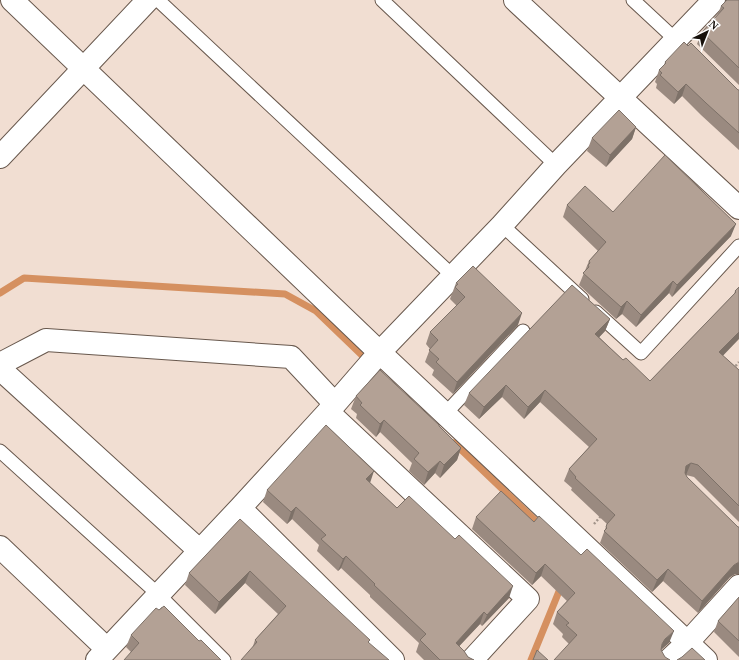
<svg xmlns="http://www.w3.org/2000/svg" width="739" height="660" viewBox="0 0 739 660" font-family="'Times New Roman',serif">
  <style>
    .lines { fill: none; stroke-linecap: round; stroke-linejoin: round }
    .stream { stroke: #d59060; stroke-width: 7 }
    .lane-casing { stroke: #68584d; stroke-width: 15 }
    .street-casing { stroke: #68584d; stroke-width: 24 }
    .path { stroke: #a2948a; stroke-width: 2.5; stroke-dasharray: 2 2; stroke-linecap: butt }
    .lane { stroke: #fff; stroke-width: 13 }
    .street { stroke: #fff; stroke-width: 22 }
    .wall { fill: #9a8a80 }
    .shaded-wall { fill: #7d7168 }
    .building { fill: #b3a195; stroke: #7d7168 }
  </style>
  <rect width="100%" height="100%" fill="#f1ded2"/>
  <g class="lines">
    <path class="stream" d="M0,293L24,278L285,294L316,311L369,362
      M454,443L541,526
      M531,660L562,584"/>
    <g class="lane-casing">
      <path id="lane" d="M158,0L453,276
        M382,0L556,165
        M633,0L676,40
        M502,225L582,299
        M596,312L641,353L739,246
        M445,414L523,331
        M0,451L159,595L224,660"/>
    </g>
    <g class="street-casing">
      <path id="street" d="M12,0L374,347L706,660
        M515,0L739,208
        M0,157L148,0
        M0,364L46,340L291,357L335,404
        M0,369L200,551
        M328,412L528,599L472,660
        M240,508L393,660
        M0,547L107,649
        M97,660L240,508L328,412L380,352L502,225L556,165L714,0
        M669,660L687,643L739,586"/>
    </g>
    <path class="path" d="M733,369L739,362
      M594,524L601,516"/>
    <use href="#lane" class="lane"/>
    <use href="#street" class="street"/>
  </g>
  <path class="wall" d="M739,0V85L697,44L702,32L718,14L721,6Z
    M665,62L739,90V150L701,115L682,96L674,104L656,88L657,84L655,82L659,70L664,65Z
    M636,127L632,139L606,167L587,151L592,138Z
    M567,205L613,212L731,236L672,297L669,293L636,327L622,314L616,319L579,285L589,261L598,251L563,217Z
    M456,283L518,325L453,394L432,375L434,370L425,362L430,349L426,344L430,332L457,306L450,299Z
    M739,287L723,356L739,370V522L694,477L686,475L735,574L730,577L698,613L663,581L652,592L600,543L607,524L571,490L572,488L564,481L569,469L589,447L540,402L524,419L502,397L479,419L464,405L469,393L610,319L605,331L599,337L623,360L650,381L734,294L735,291Z
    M356,396L439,425V426L461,448L457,460L440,478L435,473L424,485L409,471L412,463L380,432L376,437L356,418L357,414L351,409Z
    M370,483L397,508L509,598L482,626L480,624L459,646L468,657L474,660H424L416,652L419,643L370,597V595L341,568L338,571L317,551L319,545L292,519L287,524L263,502L267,490Z
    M476,517L534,522L669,643L569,644L562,637L563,634L553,624L557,612L567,601L541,576L532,585L472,529Z
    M240,519L369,642L252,649L255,640L278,614L245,583L215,614L185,585L189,573Z
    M739,597V657L714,632L718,621Z
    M131,635L199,641L131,652L126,647Z"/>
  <path class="shaded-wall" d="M686,84L682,96L674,104L678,92Z
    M636,127L632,139L606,167L610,155Z
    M736,224L731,236L672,297L677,285Z
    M673,281L669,293L636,327L641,315Z
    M627,301L622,314L616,319L621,307Z
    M522,313L518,325L453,394L457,382Z
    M610,319L605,331L591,346L595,334Z
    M739,332V339L715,364L719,352Z
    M506,385L502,397L479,419L484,407Z
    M545,390L540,402L524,419L528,407Z
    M384,420L380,432L376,437L380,424Z
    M461,448L457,460L440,478L444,465Z
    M440,461L435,473L424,485L428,472Z
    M691,463L686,475L682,478L686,466Z
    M374,471L370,483L366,479Z
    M296,507L292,519L287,524L291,512Z
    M346,556L341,568L338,571L343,559Z
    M739,562V574H735L730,577L698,613L702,601L734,565Z
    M545,564L541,576L532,585L536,573Z
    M668,569L663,581L652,592L657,580Z
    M250,571L245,583L215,614L219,602Z
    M513,586L509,598L482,626L487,615Z
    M484,612L480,624L451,655L456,643Z
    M674,631L669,643L660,651L662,644L665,639Z"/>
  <path class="building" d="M727,0H739V68L702,32L724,8L721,6Z
    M684,42L688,46L691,43L738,90H739V133L706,103L686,84L678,92L660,75L662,73L659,70L666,63L665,62Z
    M619,110L636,127L610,155L592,138Z
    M665,155L736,224L677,285L673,281L641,315L627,301L621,307L583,273L589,267L588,265L590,263L589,261L606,242L567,205L585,186L613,212Z
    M473,266L522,313L457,382L436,362L439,359L429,350L438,340L430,332L465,297L455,287L458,284L456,283Z
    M572,285L610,319L595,334L623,360L626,358L650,381L736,292L735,291L739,287V332L719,352L739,370V506L698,465L691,463L686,466L685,473L687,477L738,527H739V562L734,565L702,601L668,569L657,580L604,531L607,528L606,527L607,524L615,515L575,478L576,477L569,469L597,439L545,390L528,407L506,385L484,407L469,393Z
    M380,370L439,425V426L461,448L444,465L440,461L428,472L414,459L419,453L384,420L380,424L360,405L362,403L356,396Z
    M326,425L374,471L366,479L397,508L409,496L455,539L459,535L513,586L487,615L484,612L456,643L464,651L468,657L474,660H440L420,640L426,634L374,585L375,584L346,556L343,559L321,539L326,535L296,507L291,512L267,490Z
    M501,491L534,522L539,516L581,555L587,549L674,631L665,639L662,644L661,650L665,657L670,660H554L577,635L566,625L569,623L557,612L575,593L545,564L536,573L476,517Z
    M240,519L370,640L368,642L389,660H241L257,642L255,640L286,606L250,571L219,602L189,573Z
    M739,597V641L718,621Z
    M164,606L199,641L201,640L221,660H124L139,643L131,635L156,608L159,610Z
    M692,648L705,660H677L682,657Z
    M537,650L548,660H533Z"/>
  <g transform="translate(707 32) rotate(43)" stroke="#ffffff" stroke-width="3" paint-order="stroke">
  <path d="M0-3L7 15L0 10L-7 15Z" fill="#16100b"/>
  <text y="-6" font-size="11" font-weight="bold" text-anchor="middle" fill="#16100b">N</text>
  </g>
</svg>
